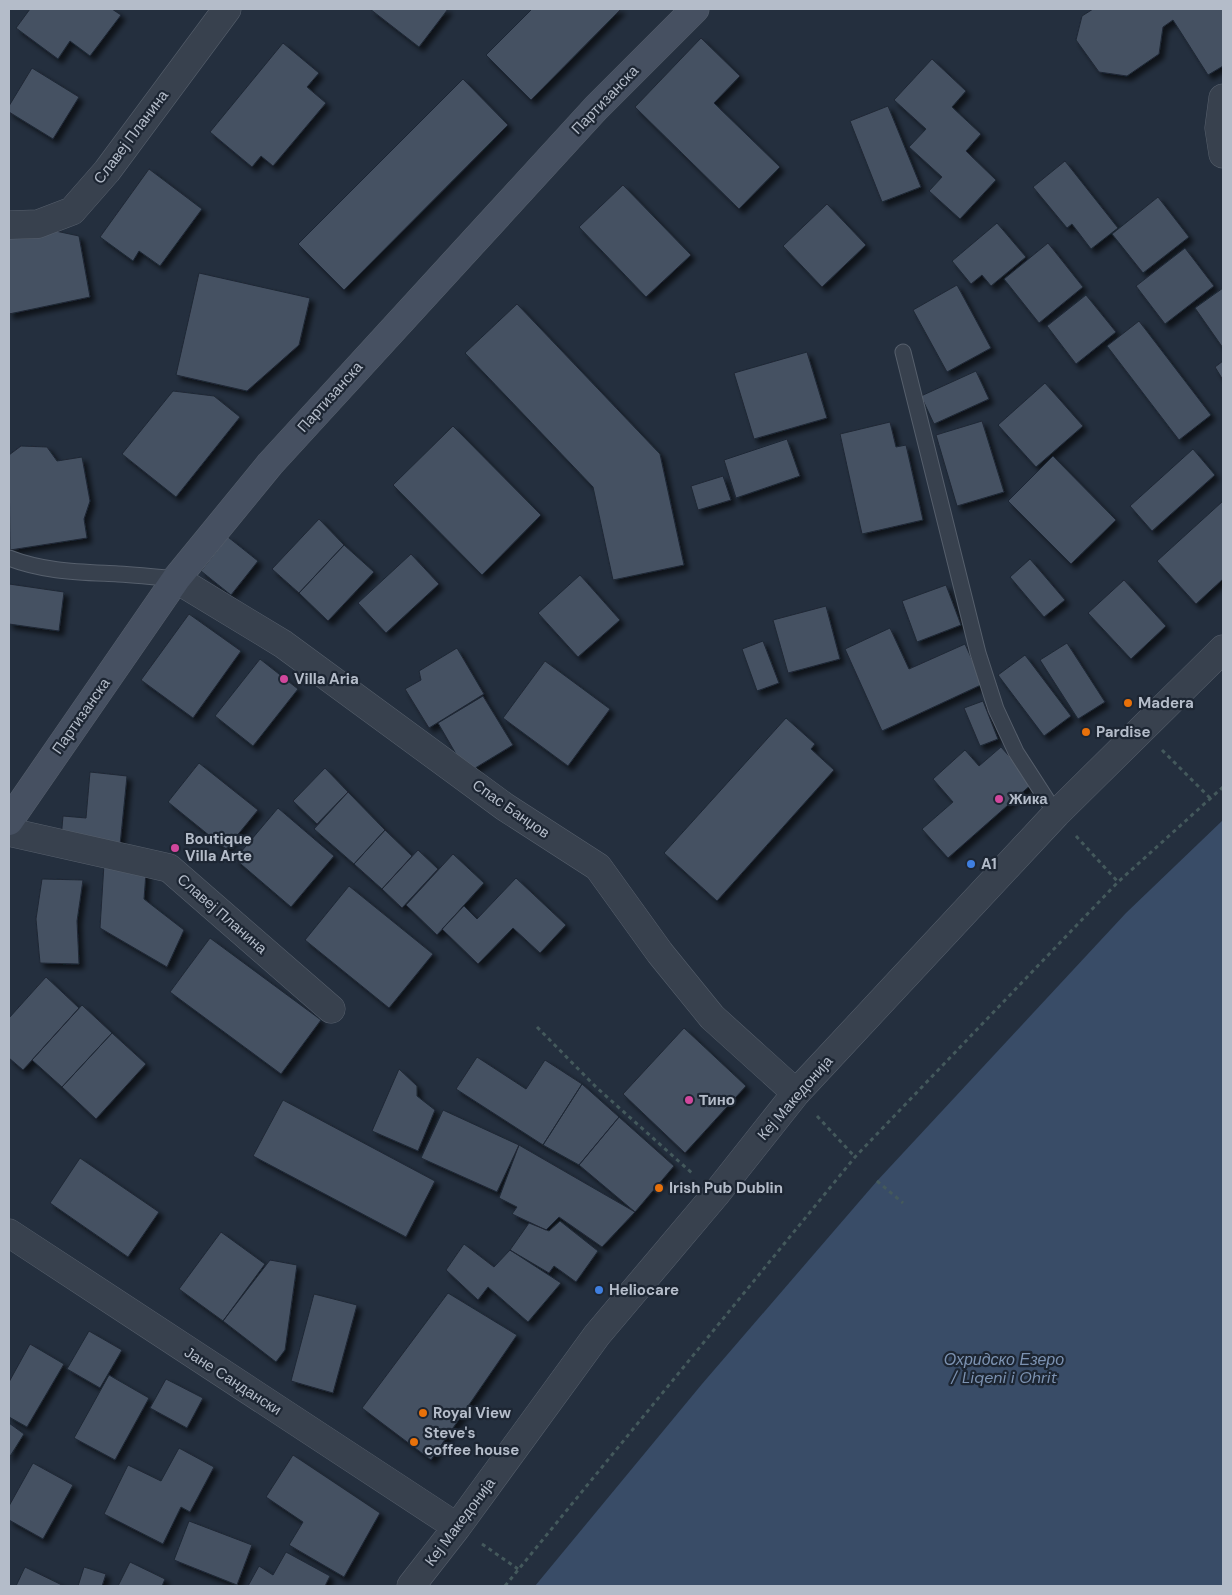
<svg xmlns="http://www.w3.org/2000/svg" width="1232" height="1595" viewBox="0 0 1232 1595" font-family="'DM Sans',sans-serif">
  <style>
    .water { fill: #394c67 }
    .building { fill: #455162; stroke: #1f2835; filter: url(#shadow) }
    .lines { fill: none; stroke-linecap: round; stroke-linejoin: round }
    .lane-casing { stroke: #565f6c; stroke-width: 17 }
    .street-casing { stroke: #565f6c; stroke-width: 29 }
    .secondary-casing { stroke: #565f6c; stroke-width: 29 }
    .path { stroke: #44595c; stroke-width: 3; stroke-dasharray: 4 4; stroke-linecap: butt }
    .lane { stroke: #38414e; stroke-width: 15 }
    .street { stroke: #38414e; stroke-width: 28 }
    .secondary { stroke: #465061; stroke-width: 28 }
    .hotel-dot { fill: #d1479c; stroke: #1d2633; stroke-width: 2 }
    .food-dot { fill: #e8710a; stroke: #1d2633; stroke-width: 2 }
    .shop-dot { fill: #3f7fe0; stroke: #1d2633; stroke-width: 2 }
    .labels { text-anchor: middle; stroke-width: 4.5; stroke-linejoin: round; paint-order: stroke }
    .street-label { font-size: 15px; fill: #b4bcc9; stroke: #1d2633 }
    .poi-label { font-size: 15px; font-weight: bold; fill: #b4bcc9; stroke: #1d2633; text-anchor: start }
    .water-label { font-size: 16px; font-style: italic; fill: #7c92b1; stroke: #1d2633 }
  </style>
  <defs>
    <filter id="shadow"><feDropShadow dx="4.5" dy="4.5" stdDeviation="2.5" flood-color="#0009"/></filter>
  </defs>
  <rect width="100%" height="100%" fill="#242f3e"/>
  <path class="water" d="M1223,820V1586H535L702,1384L877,1181L1126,913Z"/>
  <path class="building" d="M30,9H112L121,15L90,56L70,41L58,59L16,28Z
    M370,9H448L419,47Z
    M532,9H621L531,100L486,55Z
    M1093,9H1223V66L1208,75L1173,20L1163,27L1159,54L1127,76L1099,72L1076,40L1082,16Z
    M701,38L740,76L714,103L780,167L739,209L635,107Z
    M283,43L319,73L307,87L326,103L273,166L261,156L252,167L210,132Z
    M932,59L966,91L952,107L981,134L966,151L996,180L960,219L929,191L942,177L909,147L926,129L894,100Z
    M32,68L79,97L53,139L9,112V106Z
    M463,79L508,125L344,290L298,244Z
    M888,106L921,187L882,202L850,121Z
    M1065,161L1118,228L1091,249L1072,224L1067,228L1033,187Z
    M149,169L202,209L160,266L139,251L133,261L100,237Z
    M623,185L691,255L646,297L579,227Z
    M1158,197L1189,237L1143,273L1112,234Z
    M827,204L866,245L822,287L783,246Z
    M997,223L1026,257L991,286L982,275L971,284L952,261Z
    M51,230L79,236L90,297L9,314V234Z
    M1048,243L1083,287L1039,323L1004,279Z
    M1185,248L1214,286L1165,324L1136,286Z
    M199,273L310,298L299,345L247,391L176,375Z
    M957,285L991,348L947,372L913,310Z
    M1223,288V348L1195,308Z
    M1086,295L1116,332L1076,364L1047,326Z
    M517,304L660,454L684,565L613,580L593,487L465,353Z
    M1139,321L1211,415L1179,440L1107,346Z
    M807,352L827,418L754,439L734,373Z
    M1223,361V380L1215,367Z
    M976,371L989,399L934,424L921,396Z
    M1045,383L1083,426L1036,467L998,425Z
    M173,391L214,396L240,417L176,497L122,454Z
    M982,421L1004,492L957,506L936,435Z
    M890,422L896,447L906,445L923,520L862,534L840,434Z
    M453,426L541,515L482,575L393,485Z
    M787,439L800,476L736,498L724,460Z
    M21,446L47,447L57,461L82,457L90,501L84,519L87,538L10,550L9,455Z
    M1193,449L1215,475L1152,531L1130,506Z
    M1053,456L1116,520L1071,564L1008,501Z
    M723,476L731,500L698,510L691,486Z
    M1223,501V579L1196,604L1157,561Z
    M319,519L344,545L299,593L272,569Z
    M228,537L258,561L231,595L201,571Z
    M344,545L374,572L328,621L299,593Z
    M411,554L439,584L386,633L358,603Z
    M1030,559L1065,600L1044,617L1010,577Z
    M580,575L620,620L578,657L538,613Z
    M1124,580L1166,626L1131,659L1088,613Z
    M9,584L64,592L59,631L9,624Z
    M946,585L961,625L917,642L902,601Z
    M826,606L840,659L788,673L773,620Z
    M189,614L241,651L193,718L141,680Z
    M890,628L909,669L965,644L983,684L882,731L845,649Z
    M763,641L779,683L757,691L742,649Z
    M1067,643L1105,702L1078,719L1040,660Z
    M457,648L484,694L429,728L405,689L421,680L419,671Z
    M1025,655L1071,716L1044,736L998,675Z
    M260,659L298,689L253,746L215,716Z
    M545,661L610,709L568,766L503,718Z
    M483,696L513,745L467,773L438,723Z
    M983,701L998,739L980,746L964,708Z
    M786,718L815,744L811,749L834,770L717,901L664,853Z
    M1001,747L1033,783L948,858L922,829L953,802L933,779L965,750L979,766Z
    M199,763L258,810L226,849L168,802Z
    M325,768L348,792L317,824L293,801Z
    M90,772L127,776L120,845L61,839L63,816L86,818Z
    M348,792L385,830L354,864L314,829Z
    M278,808L334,856L291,907L235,859Z
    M385,830L412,856L382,889L354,864Z
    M418,850L438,869L402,908L382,889Z
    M453,854L484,883L437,935L406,905Z
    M104,864L146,872L144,899L184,930L167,967L100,928Z
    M516,878L566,925L540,953L513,928L478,964L442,929L464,906L477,919Z
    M42,879L83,880L77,921L79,964L40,963L36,919Z
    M349,886L433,954L389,1008L305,940Z
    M210,938L321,1020L281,1074L170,992Z
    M46,977L79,1008L23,1070L9,1058V1018Z
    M82,1005L112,1033L62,1087L32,1060Z
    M684,1028L746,1086L685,1153L623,1094Z
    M112,1033L146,1064L96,1119L62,1087Z
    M477,1057L526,1089L545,1060L582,1084L543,1145L456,1089Z
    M399,1069L417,1086V1096L435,1110L418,1151L372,1131Z
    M582,1084L619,1117L579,1165L543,1145Z
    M283,1100L435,1181L406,1237L253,1156Z
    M443,1110L519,1145L497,1192L421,1158Z
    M619,1117L674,1166L635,1212L579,1165Z
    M519,1145L635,1212L602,1247L559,1217L546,1230L512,1214L517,1207L499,1198Z
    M80,1158L159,1212L128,1257L50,1203Z
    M560,1221L598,1251L576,1282L554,1266L549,1273L510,1250L529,1223L549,1231Z
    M221,1232L265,1264L223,1321L179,1289Z
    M464,1244L494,1267L510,1250L561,1283L528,1322L488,1287L478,1300L446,1270Z
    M270,1260L297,1265L285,1350L276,1362L223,1321Z
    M448,1293L517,1335L431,1460L362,1408Z
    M314,1294L357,1305L333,1393L291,1381Z
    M89,1331L122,1350L100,1388L67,1369Z
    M30,1344L64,1364L27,1427L9,1417V1382Z
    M109,1375L149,1398L115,1460L74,1438Z
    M166,1379L203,1398L187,1428L150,1408Z
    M9,1423L24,1434L9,1458Z
    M179,1448L214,1467L190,1512L181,1507L163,1544L104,1514L128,1465L161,1481Z
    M293,1455L380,1513L344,1577L289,1545L303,1522L266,1497Z
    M33,1463L73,1485L43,1539L9,1520V1506Z
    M189,1521L252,1545L237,1585L174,1560Z
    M286,1552L330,1576L325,1586H248L259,1566L273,1575Z
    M130,1562L165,1579L162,1586H118Z
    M25,1567L64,1586H16Z
    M84,1567L106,1574L102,1586H78Z"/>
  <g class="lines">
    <g class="lane-casing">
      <path id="lane" d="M903,352L978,653L996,709L1016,752L1056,814
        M9,558C45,572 80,572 118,574C138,575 157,577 176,579"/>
    </g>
    <g class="street-casing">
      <path id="street" d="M1223,98L1219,128L1223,154
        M9,225L38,224L72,211L107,171L227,9
        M176,579L283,644L505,807L598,867L660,953L712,1017L796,1093
        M9,832L169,868L331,1009
        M9,1233L457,1527
        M411,1586L457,1527L597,1335L716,1194L796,1093L1056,814L1223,649"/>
    </g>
    <g class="secondary-casing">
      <path id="secondary" d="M9,821L176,579L270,464L596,108L695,9"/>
    </g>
    <path class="path" d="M1162,750L1211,799
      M1076,836L1118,882
      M537,1027L596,1087L693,1174
      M817,1116L855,1157
      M877,1181L903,1203
      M482,1544L518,1569
      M505,1586L855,1157L1118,882L1223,787"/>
    <use href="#lane" class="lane"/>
    <use href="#street" class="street"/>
    <use href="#secondary" class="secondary"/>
  </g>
  <g class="hotel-dot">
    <circle cx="284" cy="679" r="5"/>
    <circle cx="999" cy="799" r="5"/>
    <circle cx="175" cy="848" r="5"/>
    <circle cx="689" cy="1100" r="5"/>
  </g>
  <g class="food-dot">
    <circle cx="1128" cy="703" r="5"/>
    <circle cx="1086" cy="732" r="5"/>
    <circle cx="659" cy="1188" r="5"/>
    <circle cx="423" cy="1413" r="5"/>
    <circle cx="414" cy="1442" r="5"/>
  </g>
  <g class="shop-dot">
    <circle cx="971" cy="864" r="5"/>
    <circle cx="599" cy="1290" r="5"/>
  </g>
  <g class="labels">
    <g class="street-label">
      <text transform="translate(605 100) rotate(-46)" y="5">Партизанска</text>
      <text transform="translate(131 137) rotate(-53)" y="5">Славеј Планина</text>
      <text transform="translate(330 397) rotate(-48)" y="5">Партизанска</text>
      <text transform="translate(81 716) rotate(-55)" y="5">Партизанска</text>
      <text transform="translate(511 809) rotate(35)" y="5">Спас Банџов</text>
      <text transform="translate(222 914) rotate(41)" y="5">Славеј Планина</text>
      <text transform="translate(795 1098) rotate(-49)" y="5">Кеј Македонија</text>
      <text transform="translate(233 1381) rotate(33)" y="5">Јане Сандански</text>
      <text transform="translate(460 1522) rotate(-53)" y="5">Кеј Македонија</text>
    </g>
    <g class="poi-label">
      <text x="294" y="684">Villa Aria</text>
      <text x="1138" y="708">Madera</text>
      <text x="1096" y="737">Pardise</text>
      <text x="1009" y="804">Жика</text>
      <text x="185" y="844">Boutique<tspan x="185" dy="17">Villa Arte</tspan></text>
      <text x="981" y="869">A1</text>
      <text x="699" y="1105">Тино</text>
      <text x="669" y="1193">Irish Pub Dublin</text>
      <text x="609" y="1295">Heliocare</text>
      <text x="433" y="1418">Royal View</text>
      <text x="424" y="1438">Steve's<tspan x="424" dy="17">coffee house</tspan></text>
    </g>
    <g class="water-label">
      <text x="1004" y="1365">Охридско Езеро<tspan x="1004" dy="18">/ Liqeni i Ohrit</tspan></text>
    </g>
  </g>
  <rect width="1232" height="1595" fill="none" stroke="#b4bcc9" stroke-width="20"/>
</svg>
